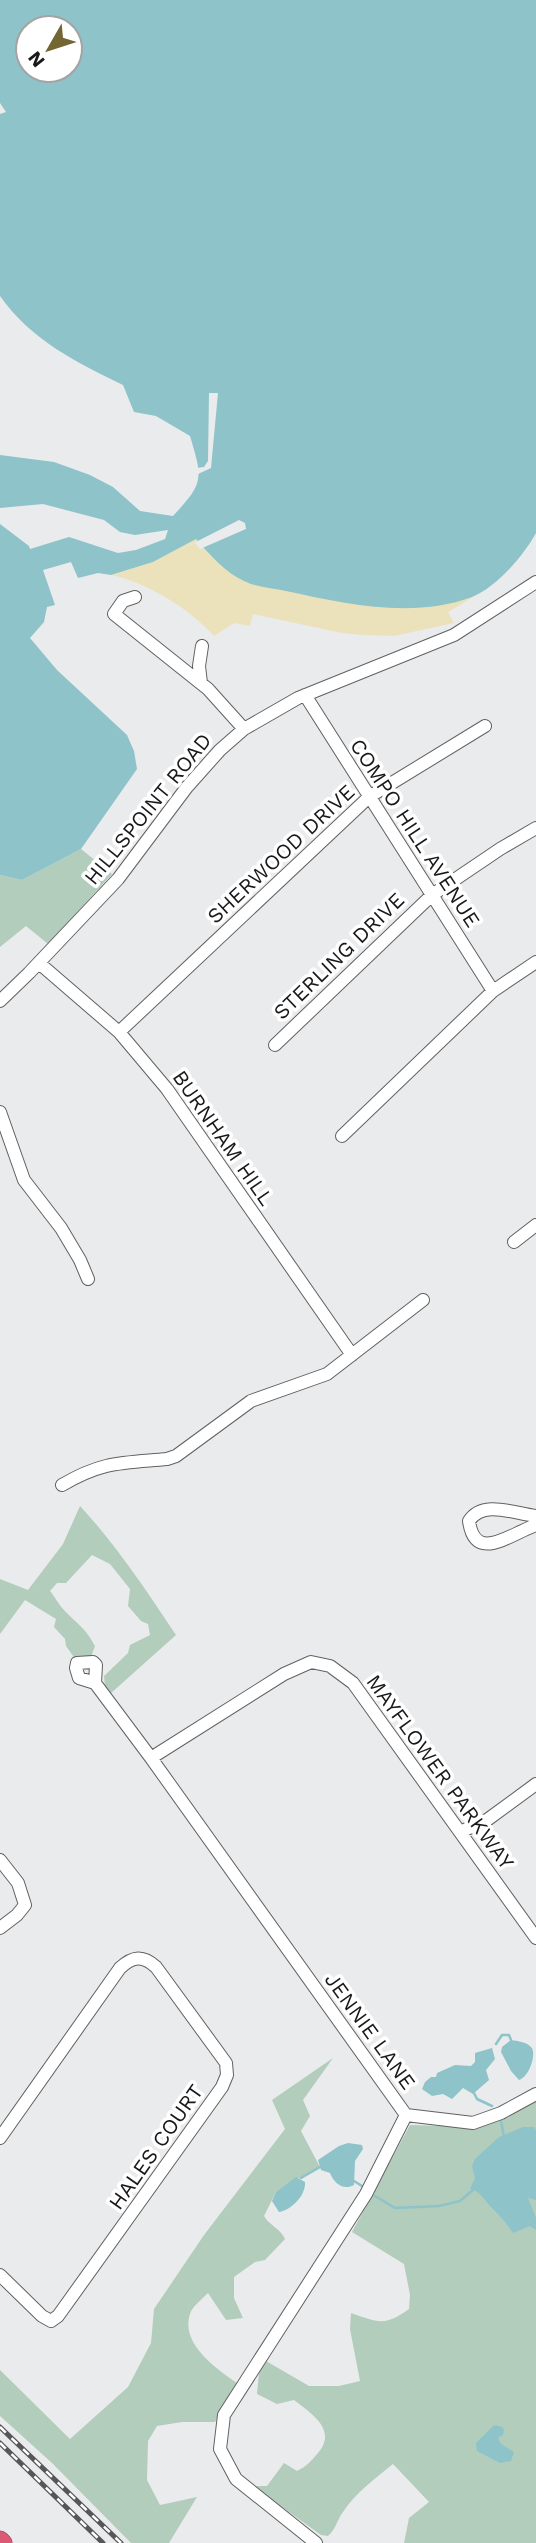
<svg xmlns="http://www.w3.org/2000/svg" width="536" height="2543" viewBox="0 0 536 2543" font-family="'Work Sans',sans-serif">
  <style>
    .green { fill: #b2cdbb }
    .sand { fill: #ebe2bc }
    .water { fill: #8dc3c9; fill-rule: evenodd }
    .pier { fill: #eaebed }
    .lines { fill: none; stroke-linecap: round; stroke-linejoin: round }
    .stream { stroke: #8dc3c9; stroke-width: 2.5 }
    .minor-casing { stroke: #606162; stroke-width: 14 }
    .highway-casing { stroke: #974255; stroke-width: 19 }
    .minor { stroke: #fff; stroke-width: 12 }
    .highway { stroke: #db5975; stroke-width: 18 }
    .rail-casing { stroke: #575759; stroke-width: 5 }
    .rail { stroke: #fff; stroke-width: 2.5; stroke-dasharray: 8; stroke-linecap: butt }
    .labels { text-anchor: middle; stroke-width: 7; stroke-linejoin: round; paint-order: stroke }
    .street-label { font-size: 21px; fill: #181819; stroke: #fff }
  </style>
  <rect width="100%" height="100%" fill="#eaebed"/>
  <path class="green" d="M81,849L112,874L48,944L26,926L0,947V875L22,880Z
    M80,1506C117,1546 146,1590 176,1635L110,1694L105,1687L104,1676L128,1653L130,1645L150,1635L148,1624L141,1621L128,1606L130,1589L110,1564L92,1555L66,1583H57L50,1591C55,1597 59,1605 64,1610C78,1625 84,1626 95,1646L90,1660H76L66,1646L65,1639L54,1627L56,1619L25,1600L0,1634V1579L28,1590L63,1544Z
    M333,2058L303,2100L310,2116L301,2131L320,2167L301,2178H296L276,2192L264,2216C270,2226 280,2228 285,2239L265,2260L255,2262L234,2277V2298L243,2318L226,2320L208,2293C202,2299 192,2307 190,2314C180,2344 217,2369 237,2383L215,2422H182L157,2426L148,2441L147,2480L160,2505L197,2497L169,2543H131L52,2463L0,2416V2370L70,2439L128,2387L151,2343L154,2309L204,2235L285,2129L272,2100Z
    M536,2101V2543H404L409,2518L429,2502L393,2464C375,2479 356,2492 343,2512C337,2520 336,2529 328,2536L321,2535L253,2486H267L284,2463L297,2471C306,2467 312,2460 318,2453C338,2430 311,2413 294,2400L277,2404L257,2394L259,2373L266,2361L309,2386H339L360,2381L350,2329L351,2313C377,2322 385,2327 409,2309L410,2295L404,2264L352,2232L410,2125L476,2127L507,2118Z"/>
  <path class="sand" d="M196,539L211,556L330,600L395,607L438,606L475,596L448,612L454,623L394,636L362,635L342,633L253,614L250,626L234,623L214,636C189,608 147,583 112,575L153,562Z"/>
  <path class="water" d="M0,0H536V533C524,555 497,587 472,597C413,619 346,604 286,591C273,588 256,587 244,581C226,573 209,554 196,539L153,562L111,575L98,573L78,578L71,562L43,570L55,605L47,607L44,622L30,638L57,670L127,735L134,751L137,769L81,849L22,880L0,875V524L29,546L30,549L69,537L118,553L136,550L165,539L168,530L135,535L120,532L104,520L43,504L0,508V455L54,462L90,475L113,487L140,511L173,516C204,483 203,479 190,436L156,416L134,412L123,385C77,363 30,339 0,296V114L6,112L0,103ZM28,28H70V70H28Z
    M511,2040C518,2041 527,2042 532,2048C536,2056 529,2077 519,2080L511,2071L501,2052L502,2047Z
    M492,2048L495,2059L486,2070L489,2080L473,2094L463,2088L452,2099L443,2094L432,2096L422,2089L425,2082L431,2077H436L437,2073L455,2065L471,2066L475,2062V2053Z
    M523,2127H534L536,2130V2200L528,2198L536,2218V2230L530,2226L513,2233C506,2222 500,2216 491,2207C483,2199 482,2192 470,2189L475,2178L472,2166L475,2159L499,2137Z
    M348,2143L362,2145L363,2149L355,2161L354,2185C343,2191 334,2183 330,2173L321,2170L318,2160L339,2146Z
    M296,2177L305,2182C306,2195 292,2210 279,2212L272,2201L276,2192Z
    M494,2425L502,2427L504,2430L503,2435L498,2438L501,2444L514,2452L511,2461L500,2463L477,2451L476,2443Z"/>
  <path class="pier" d="M209,393H218L211,468L196,475V468L204,467L208,461Z
    M239,520L245,523L246,529L200,549L195,543L178,551Z"/>
  <g class="lines">
    <path class="stream" d="M496,2044L502,2035H509L511,2040
      M474,2093L477,2099L492,2106
      M501,2121L504,2137
      M301,2178L320,2167
      M354,2181L362,2186
      M375,2196L395,2208L439,2206L460,2201L473,2190"/>
    <g class="minor-casing">
      <path id="minor" d="M135,597L123,601L114,614L208,689L244,729
        M201,683L199,666L202,646
        M305,695L493,991
        M39,963L119,1032L167,1089L352,1355
        M0,1001L29,973L118,879L187,787L220,750L244,729L298,698L454,635L536,582
        M119,1032L369,797L485,726
        M275,1045L432,895L500,849L536,828
        M0,1112L24,1180L61,1228L80,1260L88,1279
        M342,1136L493,991L536,962
        M514,1242L536,1225
        M62,1485C103,1461 122,1463 167,1459L176,1456L251,1401L327,1374L423,1300
        M536,1516C515,1514 483,1499 469,1521C475,1564 510,1534 536,1525
        M95,1683L79,1678L76,1668L77,1663L93,1662L96,1665L95,1683L151,1758L406,2115L366,2194L224,2415L220,2449L236,2479L316,2543
        M151,1758L284,1674L311,1662L330,1666L353,1683L536,1938
        M460,1832L487,1820L536,1784
        M0,1860L18,1883L25,1905L17,1915L0,1928
        M406,2115L473,2123L501,2113L536,2094
        M0,2138L120,1968C133,1956 143,1955 156,1967L226,2063L227,2075L222,2087L58,2316L51,2321L42,2316L0,2275"/>
    </g>
    <g class="highway-casing">
      <path id="highway" d="M0,2540L3,2543"/>
    </g>
    <use href="#minor" class="minor"/>
    <use href="#highway" class="highway"/>
    <g class="rail-casing">
      <path id="rail" d="M0,2427L121,2543
        M0,2443L103,2543"/>
    </g>
    <use href="#rail" class="rail"/>
  </g>
  <g class="labels">
    <g class="street-label">
      <text transform="translate(148 809) rotate(-51)" y="7">HILLSPOINT ROAD</text>
      <text transform="translate(415 833) rotate(57)" y="7">COMPO HILL AVENUE</text>
      <text transform="translate(281 854) rotate(-43)" y="7">SHERWOOD DRIVE</text>
      <text transform="translate(339 956) rotate(-44)" y="7">STERLING DRIVE</text>
      <text transform="translate(223 1138) rotate(55)" y="7">BURNHAM HILL</text>
      <text transform="translate(440 1772) rotate(54)" y="7">MAYFLOWER PARKWAY</text>
      <text transform="translate(370 2031) rotate(54)" y="7">JENNIE LANE</text>
      <text transform="translate(156 2147) rotate(-55)" y="7">HALES COURT</text>
    </g>
  </g>
  <g transform="translate(49 49) rotate(231)"><circle r="33" fill="#ffffff" stroke="#a3a3a3" stroke-width="2"/>
  <path d="M0-5L12 26L0 18L-12 26Z" fill="#746633"/>
  <text y="-10" font-size="19" font-weight="bold" text-anchor="middle" fill="#181819">N</text>
  </g>
</svg>
